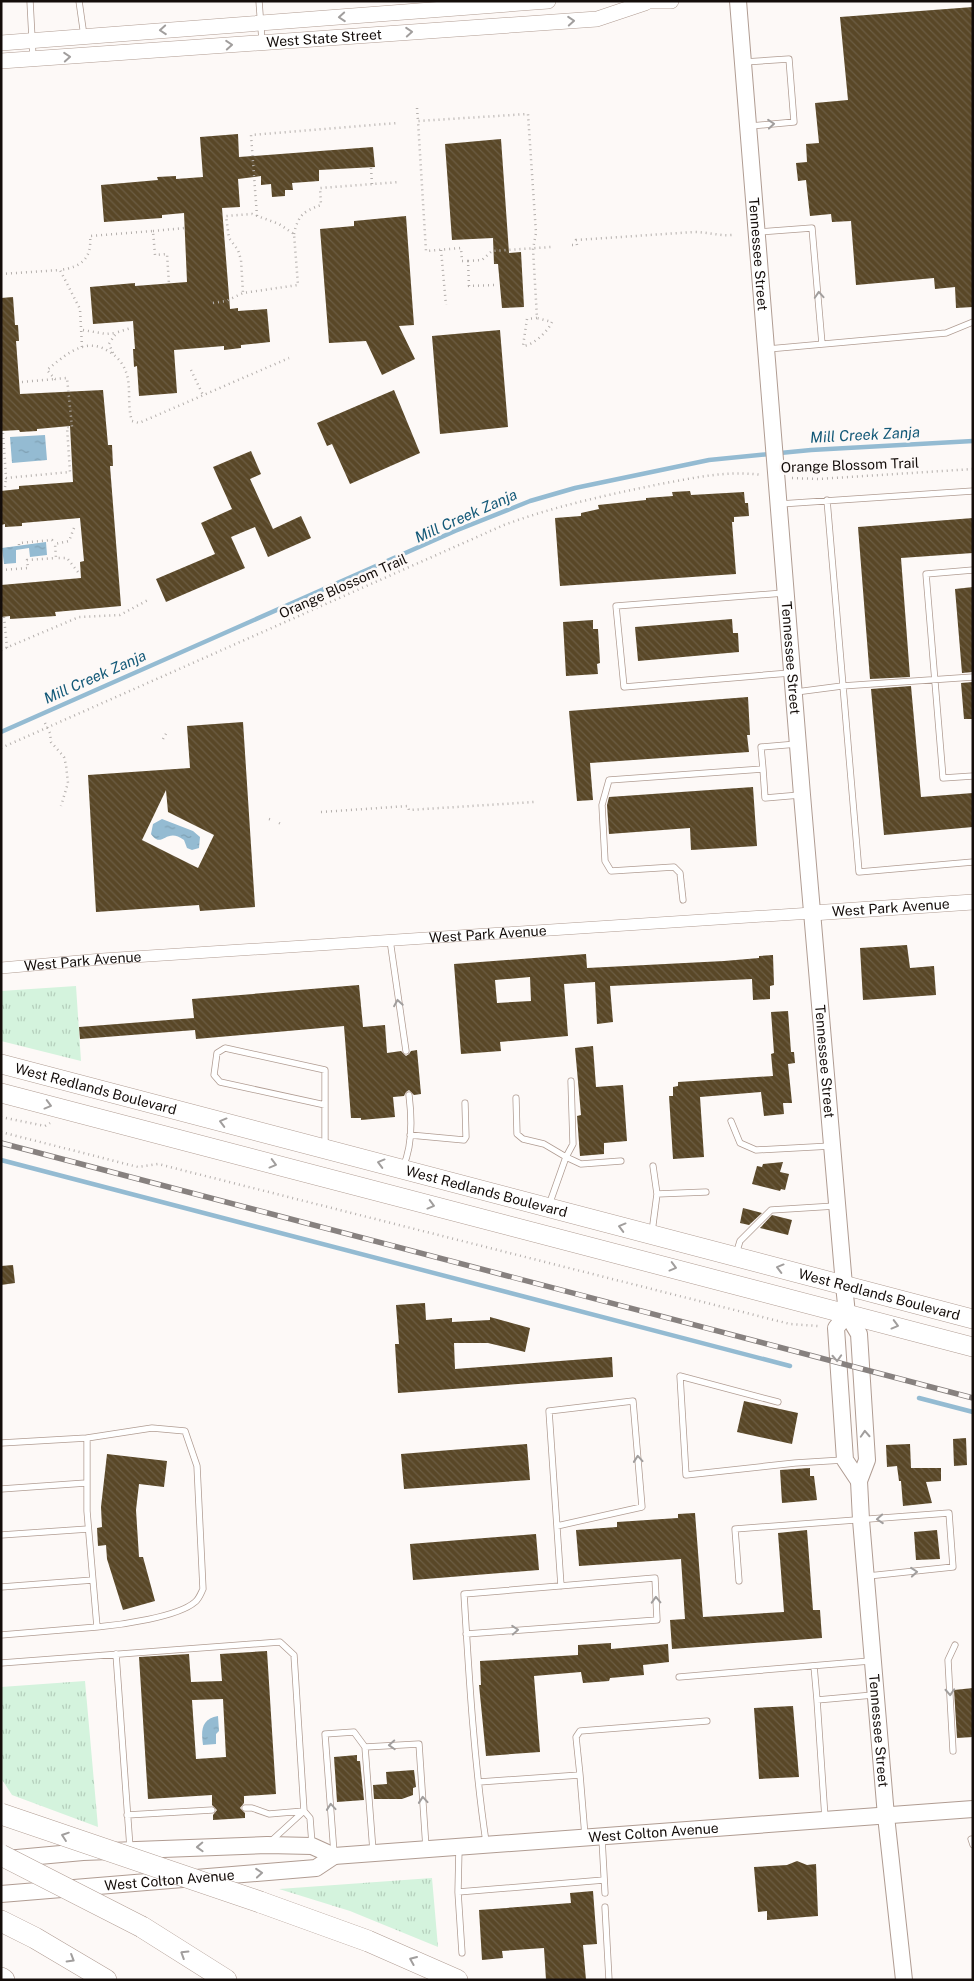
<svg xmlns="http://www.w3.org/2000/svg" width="974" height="1981" viewBox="0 0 974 1981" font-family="'Public Sans',sans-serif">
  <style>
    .grass { fill: url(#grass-tufts) }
    .water { fill: url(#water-ripples) }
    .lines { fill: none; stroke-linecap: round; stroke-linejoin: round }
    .stream { stroke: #94bbd2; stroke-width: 4.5 }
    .building { fill: url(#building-back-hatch); fill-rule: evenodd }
    .service-casing { stroke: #b09c92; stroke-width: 7 }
    .minor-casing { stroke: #b09c92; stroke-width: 12 }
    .tertiary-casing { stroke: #b09c92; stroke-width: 16 }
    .secondary-casing { stroke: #b09c92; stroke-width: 18 }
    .primary-casing { stroke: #b09c92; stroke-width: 20 }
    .motorway-casing { stroke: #b09c92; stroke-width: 22 }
    .path { stroke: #b4afac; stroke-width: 2.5; stroke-dasharray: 1 4; stroke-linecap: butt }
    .service { stroke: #fff; stroke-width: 5.5 }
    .minor { stroke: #fff; stroke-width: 11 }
    .tertiary { stroke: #fff; stroke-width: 15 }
    .secondary { stroke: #fff; stroke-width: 16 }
    .primary { stroke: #fff; stroke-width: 19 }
    .motorway { stroke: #fff; stroke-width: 21 }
    .rail-casing { stroke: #87817f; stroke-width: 5.5 }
    .rail { stroke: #fdf9f7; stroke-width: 4; stroke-dasharray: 11; stroke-linecap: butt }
    .motorway-bridge-casing { stroke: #b09c92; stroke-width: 22; stroke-linecap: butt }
    .motorway-bridge { stroke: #fff; stroke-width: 21 }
    .oneway { stroke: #a19e9d }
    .labels { text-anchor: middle; stroke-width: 5; stroke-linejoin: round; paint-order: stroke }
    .street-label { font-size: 14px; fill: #140d0a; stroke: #fdf9f7 }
    .water-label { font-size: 15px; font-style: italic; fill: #135978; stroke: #fdf9f7 }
  </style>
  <defs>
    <pattern id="grass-tufts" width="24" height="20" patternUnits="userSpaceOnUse" patternTransform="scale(1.25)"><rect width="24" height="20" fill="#d4f3dd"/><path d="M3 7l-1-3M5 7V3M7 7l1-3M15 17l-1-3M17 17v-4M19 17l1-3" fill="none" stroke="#b5cfbc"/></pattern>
    <pattern id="water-ripples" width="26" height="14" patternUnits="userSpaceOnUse" patternTransform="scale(1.25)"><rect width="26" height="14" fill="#94bbd2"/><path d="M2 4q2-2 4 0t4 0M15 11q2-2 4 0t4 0" fill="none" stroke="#7fa0b3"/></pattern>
    <pattern id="building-back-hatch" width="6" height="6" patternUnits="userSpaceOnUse" patternTransform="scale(1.25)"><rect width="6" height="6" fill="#594727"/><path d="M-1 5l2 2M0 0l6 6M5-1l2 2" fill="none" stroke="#6c5d44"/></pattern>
  </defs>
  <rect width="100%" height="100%" fill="#fdf9f7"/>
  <path class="grass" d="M76,986L81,1061L1,1041V991Z
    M85,1681L98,1827L12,1795L1,1778V1687Z
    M432,1878L438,1947L350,1911L279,1889Z"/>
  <path class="water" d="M45,435L47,460L12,463L10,437Z
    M46,542L47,555L30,557L29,548L16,550V563L4,564L2,548Z
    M162,819L193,831L200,837L199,848L192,850L187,848L184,840C166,826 162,850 151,834L153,824Z
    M218,1716L219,1731L216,1734V1744L203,1745C201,1731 201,1719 218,1716Z"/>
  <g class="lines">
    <path class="stream" d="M1,732L455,531L530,501L575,488L709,460L811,450L973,441
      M1,1160L790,1366
      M919,1398L973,1412"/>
  </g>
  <path class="building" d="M973,7V307L956,308L955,287L935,289L934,278L856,285L851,221L832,222L831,214L810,216L806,180L798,181L796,163L807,162L806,144L819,143L815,103L848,100L840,17Z
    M238,134L239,157L373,147L375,167L319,170V181L292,183L293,190H285V196L272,197L271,184L261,185V176L238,179L240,207L222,208L230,309L238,308V311L267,309L270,342L241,345V348L224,350V346L174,350L177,393L139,396L137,366L134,367L133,349H135L133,321L93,324L90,287L135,283V286L187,282L184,213L162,215V218L104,222L101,185L158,180L157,177L176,176V179L203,177L200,137Z
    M501,139L509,253L521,252L524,307L502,308L498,264H494L493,238L452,240L445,144Z
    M406,216L414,325L399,326L415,359L382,375L366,341L329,343L320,229L354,226V221Z
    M13,297L15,325H18L19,341H16L20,394L103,390L108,445H112L113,466H110L121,606L55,612L56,616L10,619V616L1,617V585L81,578L80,562L84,561L80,518L22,523V526L5,527V524L1,525V491L19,489V486L73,482L70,426L37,429V431L20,432L19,430L1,431V298Z
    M500,330L508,427L440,434L432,336Z
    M394,390L420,453L350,484L332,444L327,446L317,423Z
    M251,451L261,474L250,479L273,529L301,516L311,538L268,557L255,527L231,537L245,568L166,602L156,579L215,554L201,523L232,509L213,467Z
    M690,491L691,495L744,492L745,503H748L749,516L734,517V522H732L736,574L560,586L555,518L581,516V513L599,509L598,505L646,500V498L673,496L672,492Z
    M973,518V553L901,558L910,677L870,679L858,527Z
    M973,587V672L962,673L955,589Z
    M732,619L733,633H738L739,652L638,661L635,627Z
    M593,620V629H598L600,663L597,664L598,674L566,676L563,622Z
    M973,682V719H964L961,683Z
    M911,686L921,797L973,793V827L884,835L871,689Z
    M748,697L750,735H747L749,752L590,763L593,800L577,801L569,711Z
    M243,722L255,907L200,911L199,905L96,912L88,775L190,768L187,726ZM166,790L168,812L214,835L198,868L142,840Z
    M753,787L757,846L691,850L690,828L609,834L607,805L609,797Z
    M907,945L910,968L934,966L936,995L863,1000L860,948Z
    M586,954L587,968L724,961L759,958V956L773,955L774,985L770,986V999L753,1000L752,979L610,986L613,1022L597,1024L595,982L564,984L568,1036L500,1042L501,1051L461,1054L454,964ZM530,977L531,1001L497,1003L495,980Z
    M359,985L363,1027L385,1025L387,1053L401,1051L406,1056L409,1054L411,1051L417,1050L421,1094L414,1095L409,1090L406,1092L404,1096L393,1097L395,1117L361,1120V1118H351L344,1026L196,1039L195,1030L80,1039L79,1027L194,1018L192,999Z
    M788,1011L791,1052H794L795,1063L788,1064L792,1103H783L784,1114L764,1116L761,1092L700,1097L704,1157L673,1159L669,1096H673V1087L678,1086V1082L773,1076L771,1054L774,1053L771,1012Z
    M593,1046L596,1087L623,1085L627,1141L604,1143V1154L580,1156L577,1116L581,1115L575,1048Z
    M783,1162L780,1172L789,1174L785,1190L781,1189L780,1191L752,1184L757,1166L762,1167L763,1164Z
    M743,1208L762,1213L749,1225L740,1223Z
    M772,1215L792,1220L788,1235L760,1228Z
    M13,1265L15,1283L1,1285V1266Z
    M425,1303L426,1320L452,1318V1322L490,1320V1317L530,1328L525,1352L488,1343H454L455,1369L612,1357L613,1377L398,1393L395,1344H399L396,1305Z
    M744,1401L798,1413L792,1444L737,1432Z
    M966,1438L967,1465L954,1466L953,1439Z
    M527,1444L530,1480L404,1489L401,1454Z
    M910,1444L911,1468H941V1481L926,1482L932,1503L903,1506L901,1481H899L897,1466L887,1467L886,1445Z
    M107,1454L167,1461L164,1487L139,1484L136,1510L139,1557H143L155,1601L123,1610L107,1559L106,1545L98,1546L97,1528L102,1527L101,1507Z
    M810,1468V1476H814L817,1500L782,1503L780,1470Z
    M695,1513L703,1617L784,1612L778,1533L807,1530L813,1610H820L822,1638L672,1649L670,1620L685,1619L681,1559L579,1566L576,1530L617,1527V1522L678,1518V1514Z
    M937,1530L940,1559L916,1560L914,1532Z
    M536,1534L539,1570L413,1580L410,1544Z
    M611,1643V1649L668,1644L669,1662L643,1665L644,1675L610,1678L609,1681L583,1683L581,1672L534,1676L540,1752L486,1756L479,1685H481L480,1661L578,1655V1645Z
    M267,1651L276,1794L244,1796V1803L240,1808L245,1813V1818L213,1820V1815L217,1810L212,1805V1795L148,1799L139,1657L189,1654L191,1682L222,1681L220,1654ZM223,1699L226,1757L196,1759L192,1700Z
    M973,1688V1737L957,1738L954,1690Z
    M793,1706L799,1777L759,1779L754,1708Z
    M357,1755V1761H360L364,1800L337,1802L334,1757Z
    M414,1770L416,1787L413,1788V1795L402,1799H374L373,1785L387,1784L386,1772Z
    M797,1861L807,1865L816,1864L818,1916L767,1920V1911L758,1912L754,1867L787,1865Z
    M593,1891L597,1944L583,1945L586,1980H546L544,1948L502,1951L503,1958L482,1960L479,1910L571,1903L570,1893Z"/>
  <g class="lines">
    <g class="service-casing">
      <path id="service" d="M30,1L33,57
        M79,1L84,36
        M259,1L262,41
        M744,62L789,59L794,122L751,126
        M758,232L812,228L822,344
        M768,349L946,333L973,322
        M827,500L859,872L973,862
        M780,504L973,491
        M973,570L926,574L943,778L973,776
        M784,593L616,606L624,687L790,673
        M796,692L842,686L973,677
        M763,769L761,747L797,744
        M683,900L680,873L674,867L611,871L605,861L602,805L609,780L763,769L765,798L800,795
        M390,940L406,1051
        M571,1081L573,1144L566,1157L581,1164L621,1161
        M516,1098L517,1134L523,1139L544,1144L566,1157L549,1205
        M731,1121L740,1143L756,1150L831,1146
        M410,1135L464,1140L466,1137L465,1103
        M325,1147V1070L225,1048L217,1053L214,1075L220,1082L325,1105
        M403,1167C413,1145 412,1119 409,1095
        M657,1194L706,1192
        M652,1232L657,1194L653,1166
        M736,1254L740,1241L771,1210L835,1206
        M778,1402L680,1376L686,1475L795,1463L843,1460
        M87,1438L152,1428L185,1431L197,1466L203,1589C201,1593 199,1599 195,1602C178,1617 120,1625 97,1627
        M1,1443L87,1438V1511L97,1627L1,1635
        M1,1489L86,1483
        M557,1526L642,1507L633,1401L549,1411L561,1586
        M1,1535L88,1529
        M739,1581L735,1529L949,1513L953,1567L868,1576
        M1,1587L93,1580
        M466,1634L657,1620L655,1578L464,1594C469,1677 474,1761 486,1842
        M116,1654L130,1848
        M1,1663L280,1642L294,1655L304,1811L269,1814L252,1808H245
        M814,1666L817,1700
        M679,1677L870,1661
        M365,1747L419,1744L426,1848
        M953,1751L948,1660L955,1645
        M580,1775L576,1737L580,1731L707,1721
        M479,1782L580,1775L585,1836
        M127,1815L212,1810
        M825,1818L817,1700L873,1695
        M602,1839L605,1893
        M971,1839L973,1845
        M270,1842L304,1811L310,1818L312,1844
        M459,1848L458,1892L604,1880
        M334,1853L325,1734L354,1732L365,1747L373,1851
        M458,1892L462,1953
        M605,1907L609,1980"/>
    </g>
    <g class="minor-casing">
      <g id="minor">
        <path id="s1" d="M1,968L102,959L812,913"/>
      </g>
    </g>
    <g class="tertiary-casing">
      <g id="tertiary">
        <path d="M637,1H671"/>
        <path d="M1,43L548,1"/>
        <path id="s2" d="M1,61L597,19L645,3"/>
        <path id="s3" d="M812,913L973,902"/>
      </g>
    </g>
    <g class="secondary-casing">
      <g id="secondary">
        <path id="s4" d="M738,1L802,795L844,1285L847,1314L859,1334L867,1460L859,1481L861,1520L886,1816L904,1980"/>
        <path d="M847,1314L836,1328L845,1460L859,1481"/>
        <path id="s5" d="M6,1859L83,1852L267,1845L312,1846L334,1856L973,1809"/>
        <path id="s6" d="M1,1894L316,1868L334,1856"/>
      </g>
    </g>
    <g class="primary-casing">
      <g id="primary">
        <path id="s7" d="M1,1064L973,1319"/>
        <path d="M1,1093L973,1347"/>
      </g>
    </g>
    <g class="motorway-casing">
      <path id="motorway" d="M260,1902L368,1941L457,1980
        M1,1921L35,1938L106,1980
        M142,1927L226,1980
        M1,1978L4,1980"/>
    </g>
    <path class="path" d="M417,108L418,121
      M371,168L372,184
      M257,216L251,135L397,123
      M153,231L185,228
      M294,234C298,215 304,211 321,205L320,188L400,182
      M572,245H577L576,240L694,232C708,232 718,236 732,235
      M441,250L446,305
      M468,261L482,260L492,251L551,247
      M1,274L60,270
      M494,285L469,286L468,261H462L461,248L426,251L418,121L528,114L536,233L533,249L537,318L552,322C548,331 534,345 523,346L527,319L537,318
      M213,303L226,301L243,293L298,285L294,234L279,224L252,214L226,216L229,238L238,250L241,260L243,293
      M83,330L106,334L116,333
      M82,347L80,309L60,270C82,267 92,258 90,236L153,231L155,255L167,254L169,284
      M113,353L109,344L114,336L118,332L131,328
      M191,370L203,395
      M22,382L55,379
      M3,433L6,478L70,472L67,427H72L67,378L55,379L47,370C64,356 85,336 108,351C117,356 124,364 127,375C131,389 127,406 132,421L139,423L289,358
      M792,478L818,479L973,469
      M5,487L6,478
      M74,528L69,541L55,544L56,558H67L78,572
      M19,545V543L52,540L55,544
      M1,570L28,568L27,560L56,558
      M4,617L7,648
      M1,650L79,617L120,615L148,600
      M45,723L50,733L51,742L64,757L66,765L68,783L61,806
      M163,739L167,732
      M1,748L504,525C555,506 607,495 660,484C694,478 727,470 762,475
      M321,812L408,806L409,810L534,802
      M269,819L272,820
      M279,823L281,824
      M1,1117L45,1126L50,1123
      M1,1132L138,1167L158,1164L790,1324L818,1326"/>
    <use href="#service" class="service"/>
    <use href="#minor" class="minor"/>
    <use href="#tertiary" class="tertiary"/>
    <use href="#secondary" class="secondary"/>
    <use href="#primary" class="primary"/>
    <use href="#motorway" class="motorway"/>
    <g class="rail-casing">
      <path id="rail" d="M1,1143L973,1398"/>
    </g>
    <use href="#rail" class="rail"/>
    <g class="motorway-bridge-casing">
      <path id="motorway-bridge" d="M1,1814L260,1902
        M1,1855L142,1927"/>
    </g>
    <use href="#motorway-bridge" class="motorway-bridge"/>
  </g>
  <defs><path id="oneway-chevron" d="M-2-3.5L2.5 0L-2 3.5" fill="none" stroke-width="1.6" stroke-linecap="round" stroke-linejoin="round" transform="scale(1.25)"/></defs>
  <g class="oneway">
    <use href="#oneway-chevron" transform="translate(342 17) rotate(176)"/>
    <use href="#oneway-chevron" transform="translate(571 21) rotate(-4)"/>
    <use href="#oneway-chevron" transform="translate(163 30) rotate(176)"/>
    <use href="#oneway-chevron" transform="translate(409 32) rotate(-4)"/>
    <use href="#oneway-chevron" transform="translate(229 45) rotate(-4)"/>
    <use href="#oneway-chevron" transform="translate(67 57) rotate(-4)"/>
    <use href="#oneway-chevron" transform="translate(771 124) rotate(-5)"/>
    <use href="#oneway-chevron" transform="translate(819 295) rotate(-94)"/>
    <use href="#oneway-chevron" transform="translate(398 1003) rotate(-99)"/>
    <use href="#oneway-chevron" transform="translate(48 1105) rotate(15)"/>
    <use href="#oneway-chevron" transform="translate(223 1122) rotate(-165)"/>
    <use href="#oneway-chevron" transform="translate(381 1163) rotate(-165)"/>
    <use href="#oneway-chevron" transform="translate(273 1164) rotate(15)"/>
    <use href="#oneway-chevron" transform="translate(431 1205) rotate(15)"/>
    <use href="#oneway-chevron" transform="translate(622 1227) rotate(-165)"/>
    <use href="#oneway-chevron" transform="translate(673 1267) rotate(15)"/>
    <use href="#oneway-chevron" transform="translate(780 1268) rotate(-165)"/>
    <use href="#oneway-chevron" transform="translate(895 1325) rotate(15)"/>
    <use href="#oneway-chevron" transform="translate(837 1358) rotate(87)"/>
    <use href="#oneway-chevron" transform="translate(865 1434) rotate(-93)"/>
    <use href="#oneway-chevron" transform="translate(638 1459) rotate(-95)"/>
    <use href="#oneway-chevron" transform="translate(880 1519) rotate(176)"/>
    <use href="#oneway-chevron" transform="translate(914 1572) rotate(-5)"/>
    <use href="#oneway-chevron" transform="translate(656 1600) rotate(-92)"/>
    <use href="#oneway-chevron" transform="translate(515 1630) rotate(-4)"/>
    <use href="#oneway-chevron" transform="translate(950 1692) rotate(87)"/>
    <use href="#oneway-chevron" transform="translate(392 1745) rotate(177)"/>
    <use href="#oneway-chevron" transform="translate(423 1800) rotate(-95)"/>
    <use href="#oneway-chevron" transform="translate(331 1807) rotate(-95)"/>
    <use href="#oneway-chevron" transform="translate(65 1836) rotate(-161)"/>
    <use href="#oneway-chevron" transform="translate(200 1847) rotate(178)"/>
    <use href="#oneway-chevron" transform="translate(259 1873) rotate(-5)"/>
    <use href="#oneway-chevron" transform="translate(184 1954) rotate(-148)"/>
    <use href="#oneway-chevron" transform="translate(71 1959) rotate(31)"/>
    <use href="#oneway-chevron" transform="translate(413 1960) rotate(-157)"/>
  </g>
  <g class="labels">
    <g class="street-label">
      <text dy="5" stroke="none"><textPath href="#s2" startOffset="324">West State Street</textPath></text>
      <text dy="5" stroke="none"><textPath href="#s4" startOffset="254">Tennessee Street</textPath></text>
      <text transform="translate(850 465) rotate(-2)" y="5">Orange Blossom Trail</text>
      <text transform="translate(343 586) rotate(-24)" y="5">Orange Blossom Trail</text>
      <text dy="5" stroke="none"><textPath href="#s4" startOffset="659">Tennessee Street</textPath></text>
      <text dy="5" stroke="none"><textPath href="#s3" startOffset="79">West Park Avenue</textPath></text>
      <text dy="5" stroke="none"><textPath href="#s1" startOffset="488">West Park Avenue</textPath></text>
      <text dy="5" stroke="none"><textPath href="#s1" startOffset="82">West Park Avenue</textPath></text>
      <text dy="5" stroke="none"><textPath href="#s4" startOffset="1064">Tennessee Street</textPath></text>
      <text dy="5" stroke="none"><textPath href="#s7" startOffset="98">West Redlands Boulevard</textPath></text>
      <text dy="5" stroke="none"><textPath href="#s7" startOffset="502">West Redlands Boulevard</textPath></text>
      <text dy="5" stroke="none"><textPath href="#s7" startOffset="908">West Redlands Boulevard</textPath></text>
      <text dy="5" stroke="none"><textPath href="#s4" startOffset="1740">Tennessee Street</textPath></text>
      <text dy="5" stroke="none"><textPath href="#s5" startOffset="651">West Colton Avenue</textPath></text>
      <text dy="5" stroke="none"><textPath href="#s6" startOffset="169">West Colton Avenue</textPath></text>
    </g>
    <g class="water-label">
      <text transform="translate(865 435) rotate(-3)" y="5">Mill Creek Zanja</text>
      <text transform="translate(466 516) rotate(-24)" y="5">Mill Creek Zanja</text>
      <text transform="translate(95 677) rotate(-24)" y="5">Mill Creek Zanja</text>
    </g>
  </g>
  <rect width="974" height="1981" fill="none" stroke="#140d0a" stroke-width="5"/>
</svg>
